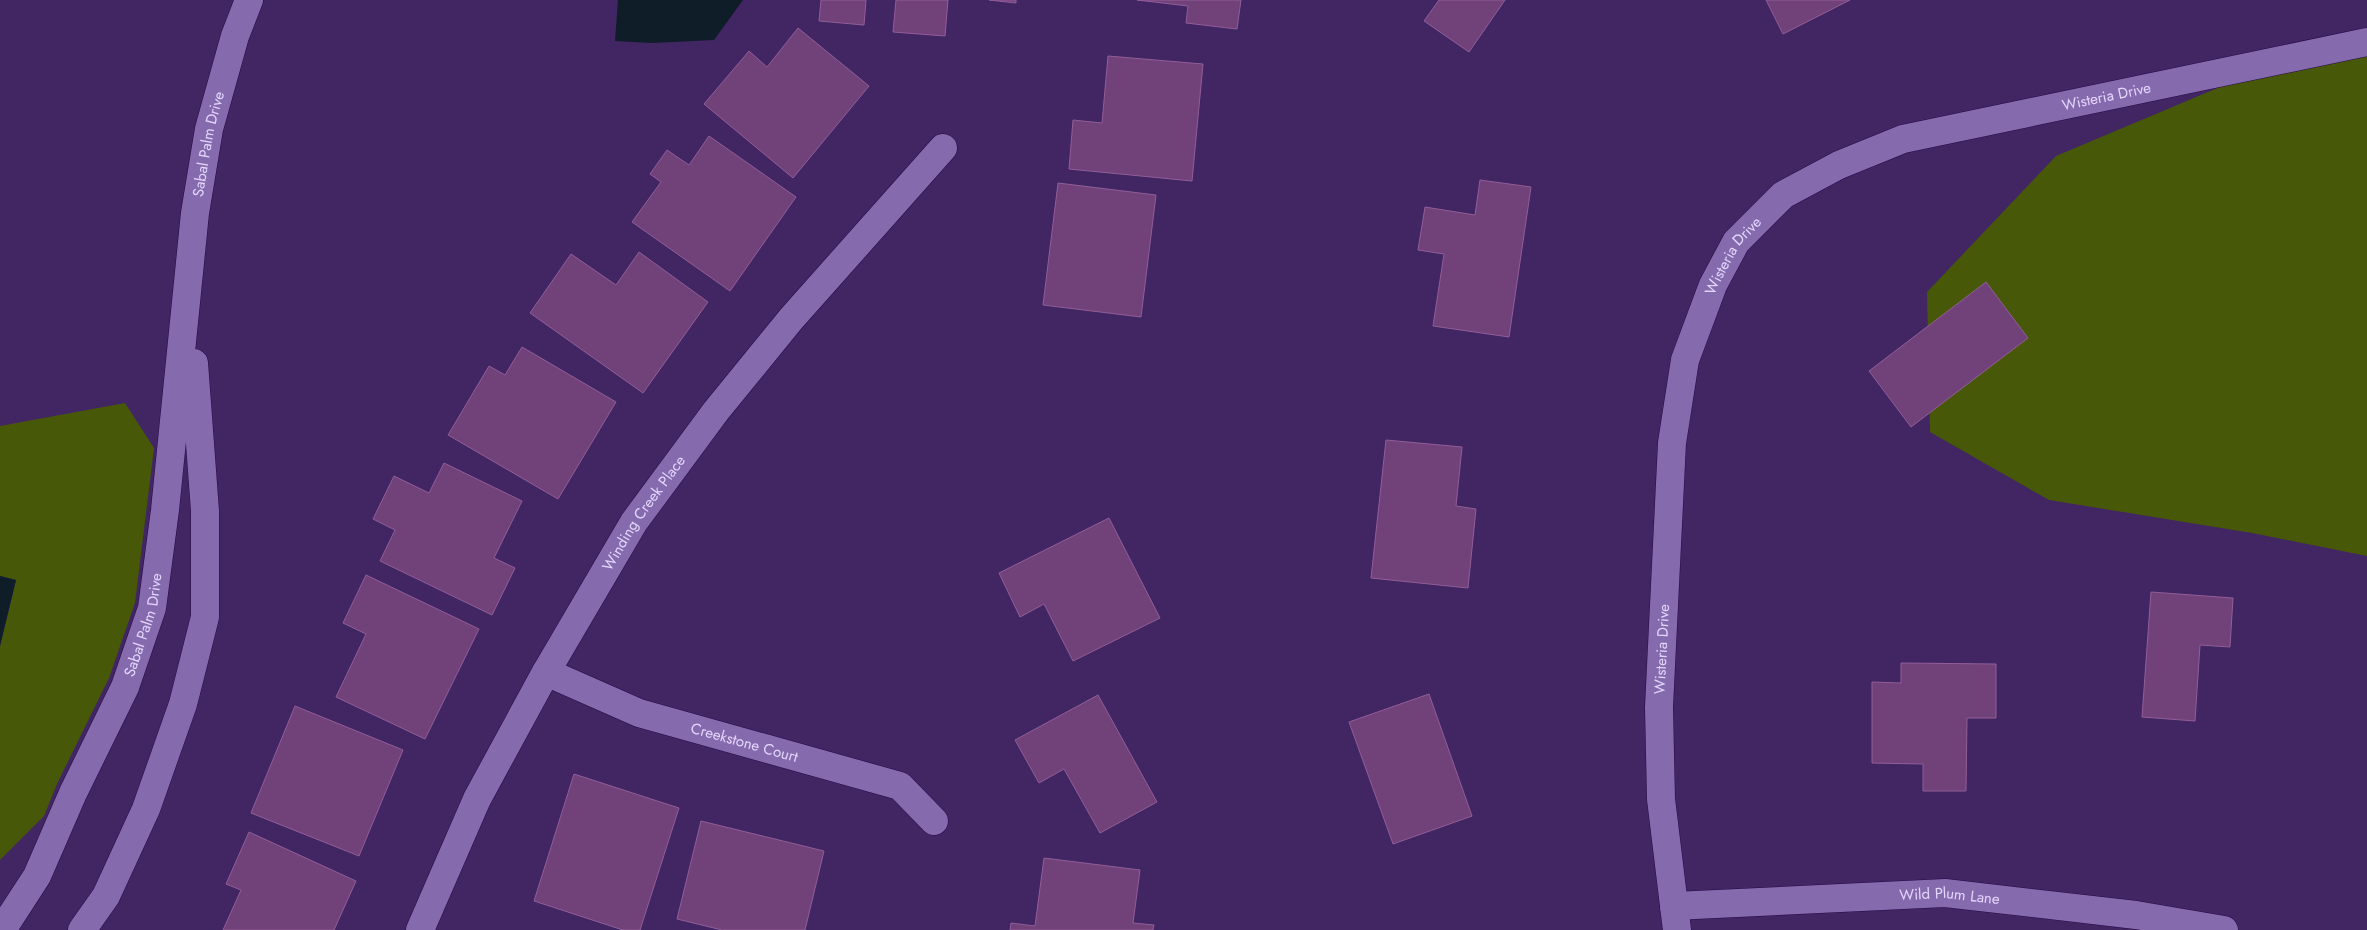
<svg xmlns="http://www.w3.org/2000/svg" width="2367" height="930" viewBox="0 0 2367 930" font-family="Jost,sans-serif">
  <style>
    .green { fill: #475809 }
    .water { fill: #0f1d28 }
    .building { fill: #714179; stroke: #915e99 }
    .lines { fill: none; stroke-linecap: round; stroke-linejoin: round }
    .minor-casing { stroke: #280946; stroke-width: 29 }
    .tertiary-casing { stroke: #280946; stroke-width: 29 }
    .minor { stroke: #856aae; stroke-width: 28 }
    .tertiary { stroke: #856aae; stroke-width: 28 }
    .labels { text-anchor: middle; stroke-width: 4.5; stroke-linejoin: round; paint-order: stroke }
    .street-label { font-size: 15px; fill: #e3d6fb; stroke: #412663 }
  </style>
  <rect width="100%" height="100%" fill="#412663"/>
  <path class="green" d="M2367,37V556L2252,533L2049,500L1930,432L1927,292L2056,156L2246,76Z
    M125,403L154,448L135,603L109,678L57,784L44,816L0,860V646L16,580L0,576V426Z"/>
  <path class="water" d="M618,0H743L714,40L652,43L615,41Z
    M0,576L16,580L0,646Z"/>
  <path class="building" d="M821,0H866L864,25L819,21Z
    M896,0H948L945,36L893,32Z
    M989,0H1016V3Z
    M1137,0H1241L1237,29L1186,23L1188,6Z
    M1439,0H1505L1469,52L1424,21Z
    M1766,0H1850L1783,34Z
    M798,28L869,86L793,178L704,104L749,51L767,67Z
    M1108,56L1203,64L1192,181L1069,169L1073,120L1102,123Z
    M709,136L796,197L730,291L632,222L661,182L650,174L667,150L689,165Z
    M1480,180L1531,187L1509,337L1433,326L1444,254L1418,250L1425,207L1475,215Z
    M1058,183L1156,195L1141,317L1043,305Z
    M639,252L708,302L643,393L530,313L571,254L616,285Z
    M1986,282L2028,338L1911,427L1869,371Z
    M522,347L616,402L558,499L448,435L489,366L505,375Z
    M1386,440L1462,447L1456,506L1476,509L1468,588L1371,578Z
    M444,463L522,501L494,558L515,568L492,615L380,561L395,530L373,519L394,476L429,493Z
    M1109,518L1160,618L1073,661L1044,604L1020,617L999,573Z
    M366,575L479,629L425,739L336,697L366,634L343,623Z
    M2151,592L2233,598L2230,647L2200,645L2195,721L2142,717Z
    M1901,663L1996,664V718H1967L1966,791H1923V764L1872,763V682L1901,683Z
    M1429,694L1472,816L1393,844L1349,722Z
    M1098,695L1157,802L1100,833L1064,769L1039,783L1015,740Z
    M295,706L403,750L359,856L251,813Z
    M574,774L679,808L640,930H623L534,901Z
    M701,821L824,851L805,930H722L677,919Z
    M249,832L356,881L334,930H223L241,890L226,884Z
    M1044,858L1140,870L1133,923L1154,925L1153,930H1010L1011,923L1035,926Z"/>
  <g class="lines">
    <g class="minor-casing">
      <g id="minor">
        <path id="s1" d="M546,672L639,713L900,786L934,821"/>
        <path id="s2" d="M1674,906L1945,893L2136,915L2224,930"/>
        <path id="s3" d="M420,930L477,799L546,672L634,522L716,411L791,319L943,148"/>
        <path id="s4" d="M1677,930L1661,799L1659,707L1672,443L1685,360L1713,285L1736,242L1783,195L1839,165L1903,139L2367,42"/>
      </g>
    </g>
    <g class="tertiary-casing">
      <g id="tertiary">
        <path id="s5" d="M2,930L37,876L73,793L125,687L152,608L165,510L195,213L209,129L235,36L249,0"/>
        <path d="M82,930L106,896L146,809L183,704L205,617V511L194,363"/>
      </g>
    </g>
    <use href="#minor" class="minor"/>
    <use href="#tertiary" class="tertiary"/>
  </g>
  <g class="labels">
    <g class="street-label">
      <text dy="5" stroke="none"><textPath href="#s4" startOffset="1108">Wisteria Drive</textPath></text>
      <text dy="5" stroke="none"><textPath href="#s5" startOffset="824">Sabal Palm Drive</textPath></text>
      <text dy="5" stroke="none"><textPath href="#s4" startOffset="688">Wisteria Drive</textPath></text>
      <text dy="5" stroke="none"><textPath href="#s3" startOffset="474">Winding Creek Place</textPath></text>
      <text dy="5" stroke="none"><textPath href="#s5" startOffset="338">Sabal Palm Drive</textPath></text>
      <text dy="5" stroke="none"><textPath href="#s4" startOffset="282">Wisteria Drive</textPath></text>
      <text dy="5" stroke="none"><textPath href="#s1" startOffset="211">Creekstone Court</textPath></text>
      <text dy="5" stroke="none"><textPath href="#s2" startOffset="276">Wild Plum Lane</textPath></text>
    </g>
  </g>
</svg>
